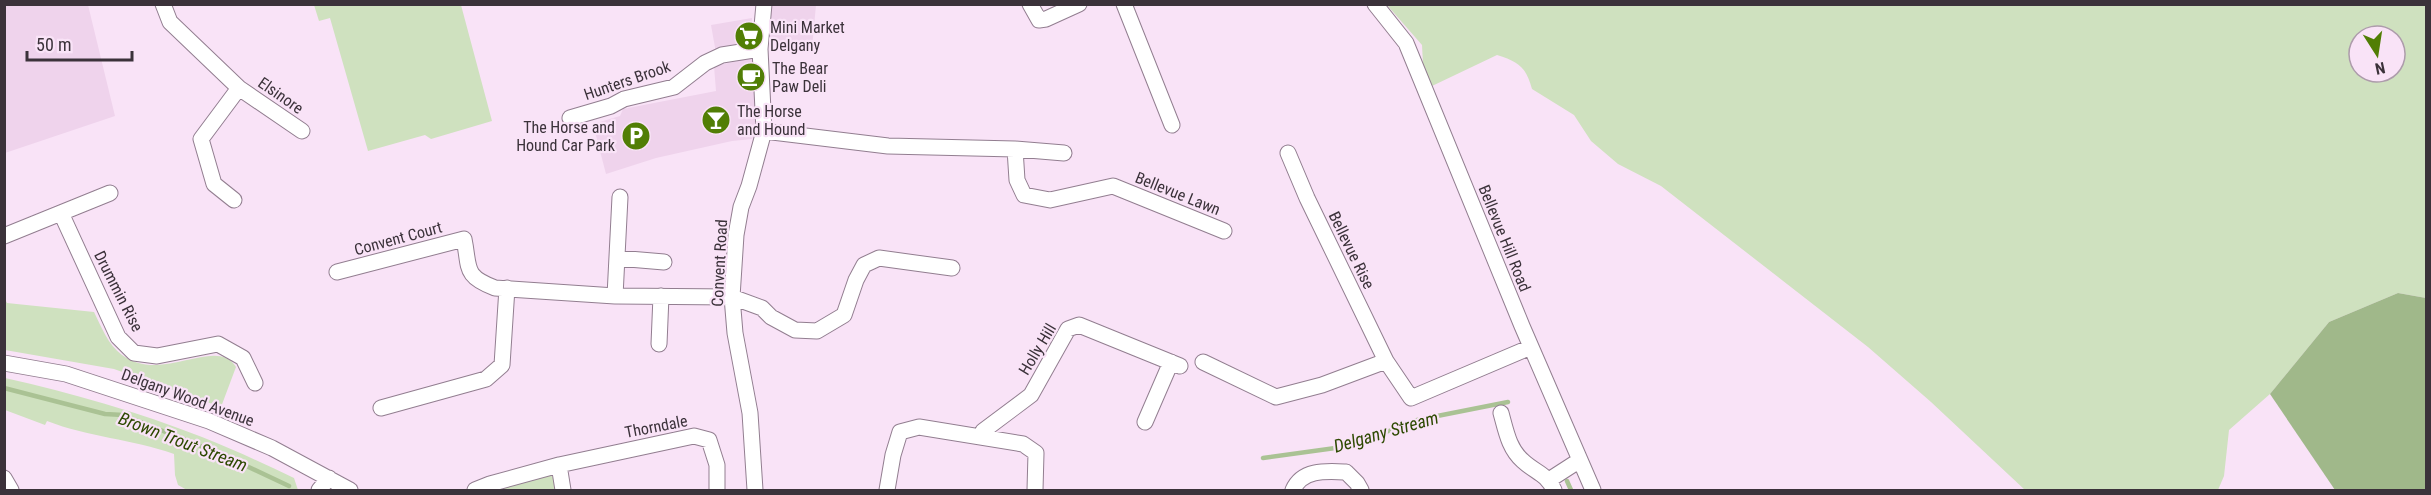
<svg xmlns="http://www.w3.org/2000/svg" width="2431" height="495" viewBox="0 0 2431 495" font-family="'Roboto Condensed',sans-serif">
  <style>
    .built { fill: #efd3ec }
    .green { fill: #cfe1bf; fill-rule: evenodd }
    .forest { fill: #a0b88a }
    .lines { fill: none; stroke-linecap: round; stroke-linejoin: round }
    .stream { stroke: #aac294; stroke-width: 4.5 }
    .minor-casing { stroke: #927e90; stroke-width: 17 }
    .minor { stroke: #fff; stroke-width: 15 }
    .labels { text-anchor: middle; stroke-width: 4.5; stroke-linejoin: round; paint-order: stroke }
    .poi-label { font-size: 16px; fill: #3b323a; stroke: #f9e3f7; text-anchor: start }
    .street-label { font-size: 16px; fill: #3b323a; stroke: #f9e3f7 }
    .water-label { font-size: 18px; font-style: italic; fill: #2d4901; stroke: #f9e3f7 }
  </style>
  <rect width="100%" height="100%" fill="#f9e3f7"/>
  <path class="built" d="M4,5H88L115,116L5,153Z
    M771,5H816L812,48L766,43Z
    M752,18L751,47L716,53L711,25Z
    M752,58L756,128L752,139L732,141L656,158L606,174L593,124L620,116L623,109L716,91L714,66Z"/>
  <path class="green" d="M314,5H461L492,121L431,139L425,135L368,151L330,18L319,21Z
    M1387,5H2426V298L2398,293L2329,322L2270,394L2229,430L2224,476L2218,490H2025L1931,402L1868,347L1661,186L1618,164L1591,141L1574,115L1532,89C1526,67 1519,62 1497,55L1432,86L1423,64L1422,45ZM2359,36H2395V72H2359Z
    M4,297L7,303L94,312C101,326 108,345 122,355C162,385 216,335 236,367L221,407L114,369L5,350Z
    M5,378C72,393 138,412 202,437C233,449 264,464 294,478L298,490H187L178,485L175,475L174,454C132,439 88,437 47,421L45,425L5,410Z
    M551,474L559,490H495Z"/>
  <path class="forest" d="M2398,293L2426,298V490H2335L2270,394L2329,322Z"/>
  <g class="lines">
    <path class="stream" d="M4,388L105,414L123,415L223,455L289,486
      M1263,458L1350,446L1417,420L1508,402
      M1567,481L1571,490"/>
    <g class="minor-casing">
      <path id="minor" d="M163,4L170,22L239,88L302,131
        M1030,4L1039,20L1046,19L1079,4
        M1124,4L1172,125
        M1375,4L1406,43L1522,326L1593,490
        M570,118L611,106L624,99L674,87L705,63L722,55L760,49
        M764,131L888,146L1015,149L1064,153
        M1015,149L1017,180L1024,195L1050,200L1113,186L1224,231
        M1288,153L1307,198L1386,361L1411,398L1531,347
        M234,200L214,184L201,139L239,88
        M61,213L118,337L134,353L157,356L218,344L243,358L255,383
        M4,236L110,193
        M617,258L664,262
        M337,272L464,239C470,268 463,276 495,288L615,296L732,297L762,308L771,317L795,330L817,331L844,315L856,280L864,265L879,258L952,268
        M615,296L620,197
        M659,344L661,296
        M1203,362L1276,397L1322,385L1386,361
        M4,363L66,374L209,421L272,448L350,490
        M381,408L486,379L502,365L507,288
        M1501,413C1506,431 1509,449 1523,461C1536,473 1546,473 1554,490
        M1145,422L1171,362
        M981,437L983,431L1031,395L1068,329L1079,325L1180,366
        M559,465L563,490
        M4,478L11,490
        M1549,480L1580,460
        M319,490L329,478
        M475,490L490,484L559,465L694,436L709,440L717,465V490
        M755,490L750,413L735,333L732,297L736,235L741,207L749,186L764,131L760,49L764,4
        M887,490L893,455L900,432L919,427L1023,444L1036,453L1035,490
        M1293,490C1302,469 1326,471 1346,472L1357,483L1361,490"/>
    </g>
    <use href="#minor" class="minor"/>
  </g>
  <defs>
    <g id="supermarket-disc" transform="scale(1.5)"><circle r="9.5" fill="#517e05" stroke="#f9e3f7"/><path d="M-6-5.5h2.5l.6 2H6L4.5 2H-2.5L-4.4-4H-6ZM-1.5 3.2a1.3 1.3 0 1 0 .1 0ZM3 3.2a1.3 1.3 0 1 0 .1 0Z" fill="#fff"/></g>
    <g id="cafe-disc" transform="scale(1.5)"><circle r="9.5" fill="#517e05" stroke="#f9e3f7"/><path d="M-5.5-4.5H6V0H3Q3 3.5 0 3.5H-2.5Q-5.5 3.5-5.5 0ZM3-3.2v2h1.7v-2ZM-6 4.5H4V6H-6Z" fill="#fff"/></g>
    <g id="bar-disc" transform="scale(1.5)"><circle r="9.5" fill="#517e05" stroke="#f9e3f7"/><path d="M-6-5H6L.8 .8V4.5H3.5V6h-7V4.5H-.8V.8Z" fill="#fff"/></g>
    <g id="parking-disc" transform="scale(1.5)"><circle r="9.5" fill="#517e05" stroke="#f9e3f7"/><path d="M-3.5-5.5H1a3.5 3.5 0 0 1 0 7H-1V5.5H-3.5ZM-1-3.4V-.6H.8a1.4 1.4 0 0 0 0-2.8Z" fill="#fff"/></g>
  </defs>
  <g fill-rule="evenodd">
    <use href="#supermarket-disc" x="749" y="36"/>
    <use href="#cafe-disc" x="751" y="77"/>
    <use href="#bar-disc" x="716" y="120"/>
    <use href="#parking-disc" x="636" y="136"/>
  </g>
  <g class="labels">
    <g class="poi-label">
      <text x="770" y="33">Mini Market<tspan x="770" dy="18">Delgany</tspan></text>
      <text x="772" y="74">The Bear<tspan x="772" dy="18">Paw Deli</tspan></text>
      <text x="737" y="117">The Horse<tspan x="737" dy="18">and Hound</tspan></text>
      <text x="615" y="133" text-anchor="end">The Horse and<tspan x="615" dy="18">Hound Car Park</tspan></text>
    </g>
    <g class="street-label">
      <text transform="translate(627 80) rotate(-19)" y="6">Hunters Brook</text>
      <text transform="translate(281 95) rotate(35)" y="6">Elsinore</text>
      <text transform="translate(1178 193) rotate(22)" y="6">Bellevue Lawn</text>
      <text transform="translate(398 238) rotate(-15)" y="6">Convent Court</text>
      <text transform="translate(1505 238) rotate(68)" y="6">Bellevue Hill Road</text>
      <text transform="translate(1352 250) rotate(64)" y="6">Bellevue Rise</text>
      <text transform="translate(719 263) rotate(-87)" y="6">Convent Road</text>
      <text transform="translate(119 291) rotate(63)" y="6">Drummin Rise</text>
      <text transform="translate(1037 349) rotate(-59)" y="6">Holly Hill</text>
      <text transform="translate(188 397) rotate(20)" y="6">Delgany Wood Avenue</text>
      <text transform="translate(656 426) rotate(-11)" y="6">Thorndale</text>
    </g>
    <g class="water-label">
      <text transform="translate(1386 432) rotate(-16)" y="6">Delgany Stream</text>
      <text transform="translate(183 442) rotate(21)" y="6">Brown Trout Stream</text>
    </g>
  </g>
  <rect width="2431" height="495" fill="none" stroke="#3b323a" stroke-width="12"/>
  <g transform="translate(2377 54) rotate(168)"><circle r="28" fill="#f9e3f7" stroke="#ad9cab" stroke-width="1.5"/>
  <path d="M0-4.5L10 22L0 15L-10 22Z" fill="#517e05"/>
  <text y="-9" font-size="16" font-weight="bold" text-anchor="middle" fill="#3b323a">N</text>
  </g>
  <path d="M27 51v9h105v-9" fill="none" stroke="#3b323a" stroke-width="3"/>
  <text x="36" y="51" font-size="18" fill="#3b323a" stroke="#f9e3f7" stroke-width="4.5" paint-order="stroke">50 m</text>
</svg>
